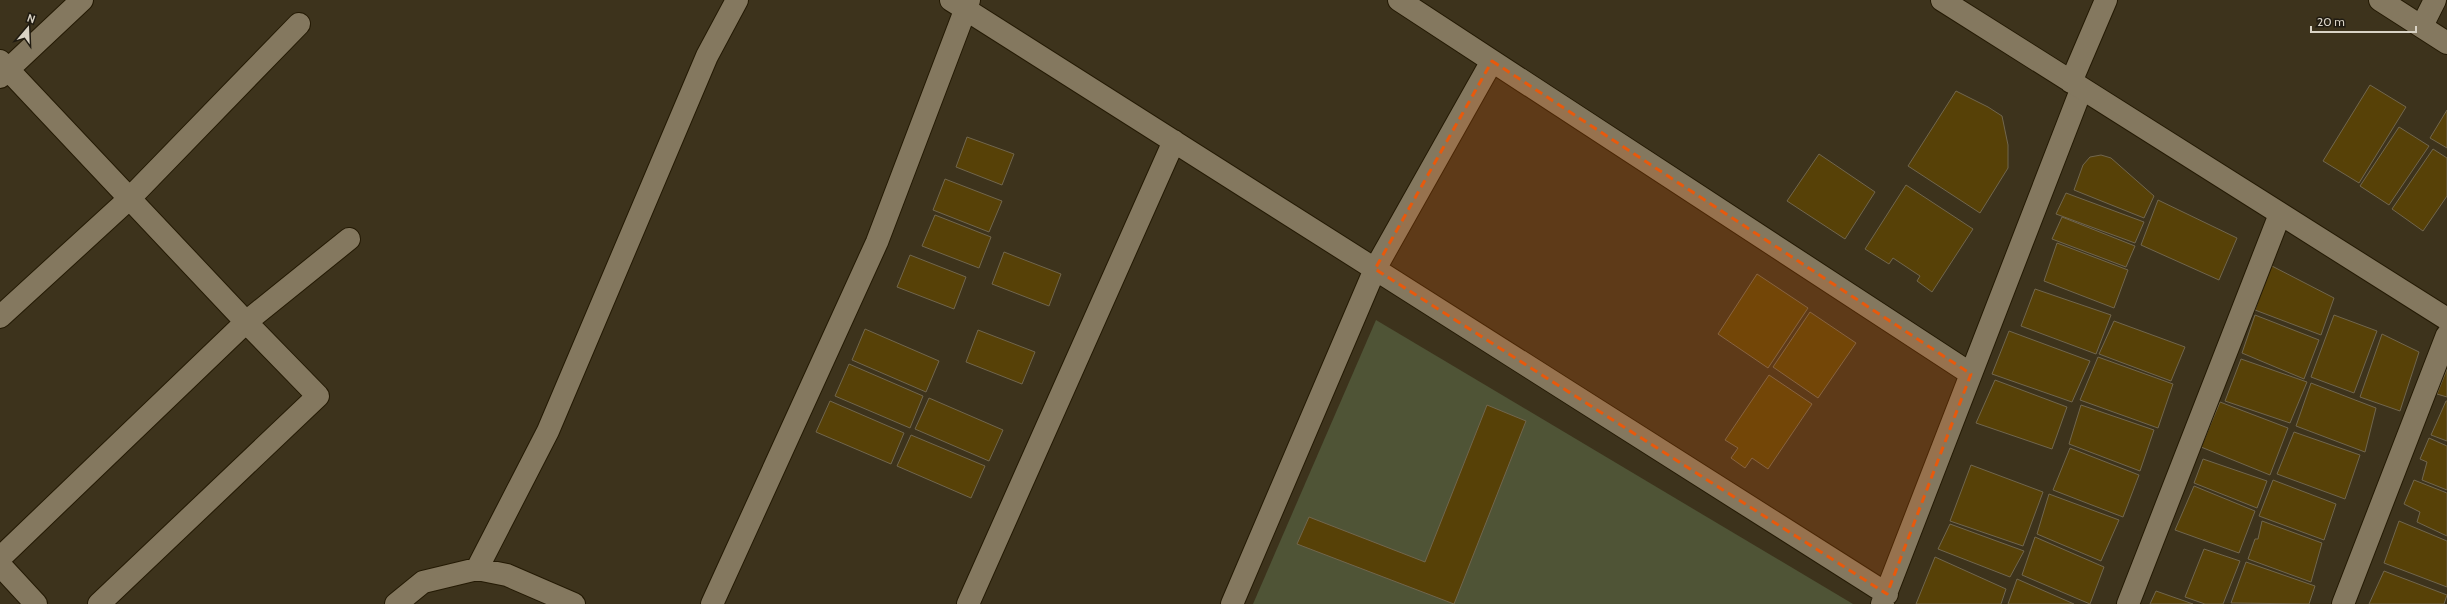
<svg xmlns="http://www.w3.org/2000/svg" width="2447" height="604" viewBox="0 0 2447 604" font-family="Cabin,sans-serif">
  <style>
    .green { fill: #4f5436 }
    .building { fill: #574107; stroke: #71664d }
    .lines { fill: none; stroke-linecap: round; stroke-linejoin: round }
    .minor-casing { stroke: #241a04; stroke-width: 24 }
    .tertiary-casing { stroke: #241a04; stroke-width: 24 }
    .minor { stroke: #84785f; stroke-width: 22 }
    .tertiary { stroke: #84785f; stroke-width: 22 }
    .marked { fill: #e8590c; fill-opacity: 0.2; stroke: #e8590c; stroke-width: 3; stroke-dasharray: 8 5; stroke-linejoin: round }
  </style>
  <rect width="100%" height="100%" fill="#3d331c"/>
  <path class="green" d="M1376,320L1853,604H1253Z"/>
  <path class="building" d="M2370,85L2406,107L2359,183L2323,161Z
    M1956,91L1988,107L2002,116L2008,145V168L1980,213L1908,166Z
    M2447,110V148L2430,138Z
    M2399,127L2429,146L2389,205L2360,186Z
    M967,137L1014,154L1002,185L956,167Z
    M2433,149L2447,158V196L2423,231L2392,209Z
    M1819,154L1875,192L1845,239L1787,201Z
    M2101,155L2111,158L2154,196L2144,218L2074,190L2083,165L2090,157Z
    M945,179L1002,201L989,232L933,210Z
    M1906,185L1973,229L1932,292L1917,281L1920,276L1893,258L1889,264L1865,249Z
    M2066,193L2144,222L2135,243L2056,214Z
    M2158,200L2237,238L2219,280L2141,245Z
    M935,215L991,237L979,268L922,246Z
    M2062,217L2135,246L2126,267L2052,239Z
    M2057,243L2128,270L2114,308L2044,281Z
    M1004,252L1061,274L1049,306L992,284Z
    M910,255L966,277L954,309L897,287Z
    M2270,265L2334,298L2321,335L2255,310Z
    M1757,274L1808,308L1768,368L1718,334Z
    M2035,289L2111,315L2096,354L2021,326Z
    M1810,312L1856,343L1818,398L1773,367Z
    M2255,315L2319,340L2304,379L2242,353Z
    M2334,315L2377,331L2354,393L2311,377Z
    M2114,321L2185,347L2171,381L2099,354Z
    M865,329L939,361L926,392L852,360Z
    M978,330L1035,352L1022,384L966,362Z
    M2009,331L2090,361L2072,402L1992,374Z
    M2382,334L2419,352L2400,411L2360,397Z
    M2098,357L2173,384L2158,428L2080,400Z
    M2241,359L2307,382L2290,423L2225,401Z
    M849,364L923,396L910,428L835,396Z
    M2447,369V397L2437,394Z
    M1769,375L1812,404L1768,469L1752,458L1745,468L1731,458L1738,448L1725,440Z
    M1995,380L2067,407L2052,449L1976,423Z
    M2311,383L2376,408L2365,452L2296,426Z
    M929,398L1003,430L989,461L915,429Z
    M830,401L904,433L891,464L816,432Z
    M2446,401H2447V441L2431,435Z
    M2220,402L2288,428L2270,475L2201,447Z
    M1487,405L1526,421L1454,604L1297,544L1309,517L1425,562Z
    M2081,405L2154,430L2140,471L2069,444Z
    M2294,432L2360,455L2345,499L2277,474Z
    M911,435L985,466L971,498L897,466Z
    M2429,438L2447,446V490L2422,480L2427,462L2420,459Z
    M2070,448L2139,475L2123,517L2053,490Z
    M2203,459L2267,481L2257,508L2194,483Z
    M1971,465L2043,492L2023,546L1950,521Z
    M2273,480L2336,504L2324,540L2259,516Z
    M2414,480L2447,493V536L2417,522L2420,512L2404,504Z
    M2194,486L2255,511L2239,553L2175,530Z
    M2049,494L2119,520L2101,561L2037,534Z
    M2262,521L2322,543L2311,582L2248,559L2255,539H2258Z
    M2399,521L2447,541V587L2384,563Z
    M1950,524L2024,551L2010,577L1938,549Z
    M2035,537L2104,567L2090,604L2022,575Z
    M2204,549L2240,561L2223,604H2205L2185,597Z
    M1935,557L2006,589L2001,604H1916Z
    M2246,562L2315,586L2309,604L2231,603Z
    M2384,571L2447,595L2444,604H2369Z
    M2017,579L2074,604H2008Z
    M2156,591L2193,604H2150Z"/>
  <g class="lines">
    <g class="minor-casing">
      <path id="minor" d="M951,0L1887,594
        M1399,0L1971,374
        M2380,0L2447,43
        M2422,26L2435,0
        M0,61L246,322L0,558
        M0,77L82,0
        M0,317L130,198L299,24
        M0,565L36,604
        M477,569L548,431L707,56L737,0
        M99,604L318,396L246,322L349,239
        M396,604L423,582L477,569L507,575L574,604
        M712,604L877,242L969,0
        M968,604L1174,141
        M1232,604L1375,269L1492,61
        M1882,604L2081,90
        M2343,604L2447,335"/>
    </g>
    <g class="tertiary-casing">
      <path id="tertiary" d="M1942,0L2447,319
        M2071,82L2106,0
        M2128,604L2280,214"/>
    </g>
    <use href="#minor" class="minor"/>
    <use href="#tertiary" class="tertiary"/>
  </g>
  <path class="marked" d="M1492,61L1971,374L1887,594L1375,269Z"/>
  <g transform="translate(28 28) rotate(19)" stroke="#201b11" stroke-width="3" paint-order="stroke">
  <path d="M0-3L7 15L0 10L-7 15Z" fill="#d9d3c5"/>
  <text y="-6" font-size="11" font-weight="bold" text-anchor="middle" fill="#d9d3c5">N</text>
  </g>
  <path d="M2311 26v6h105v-6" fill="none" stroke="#d9d3c5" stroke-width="2"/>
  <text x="2317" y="26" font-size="12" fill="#d9d3c5" stroke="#201b11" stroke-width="3" paint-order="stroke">20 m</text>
</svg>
